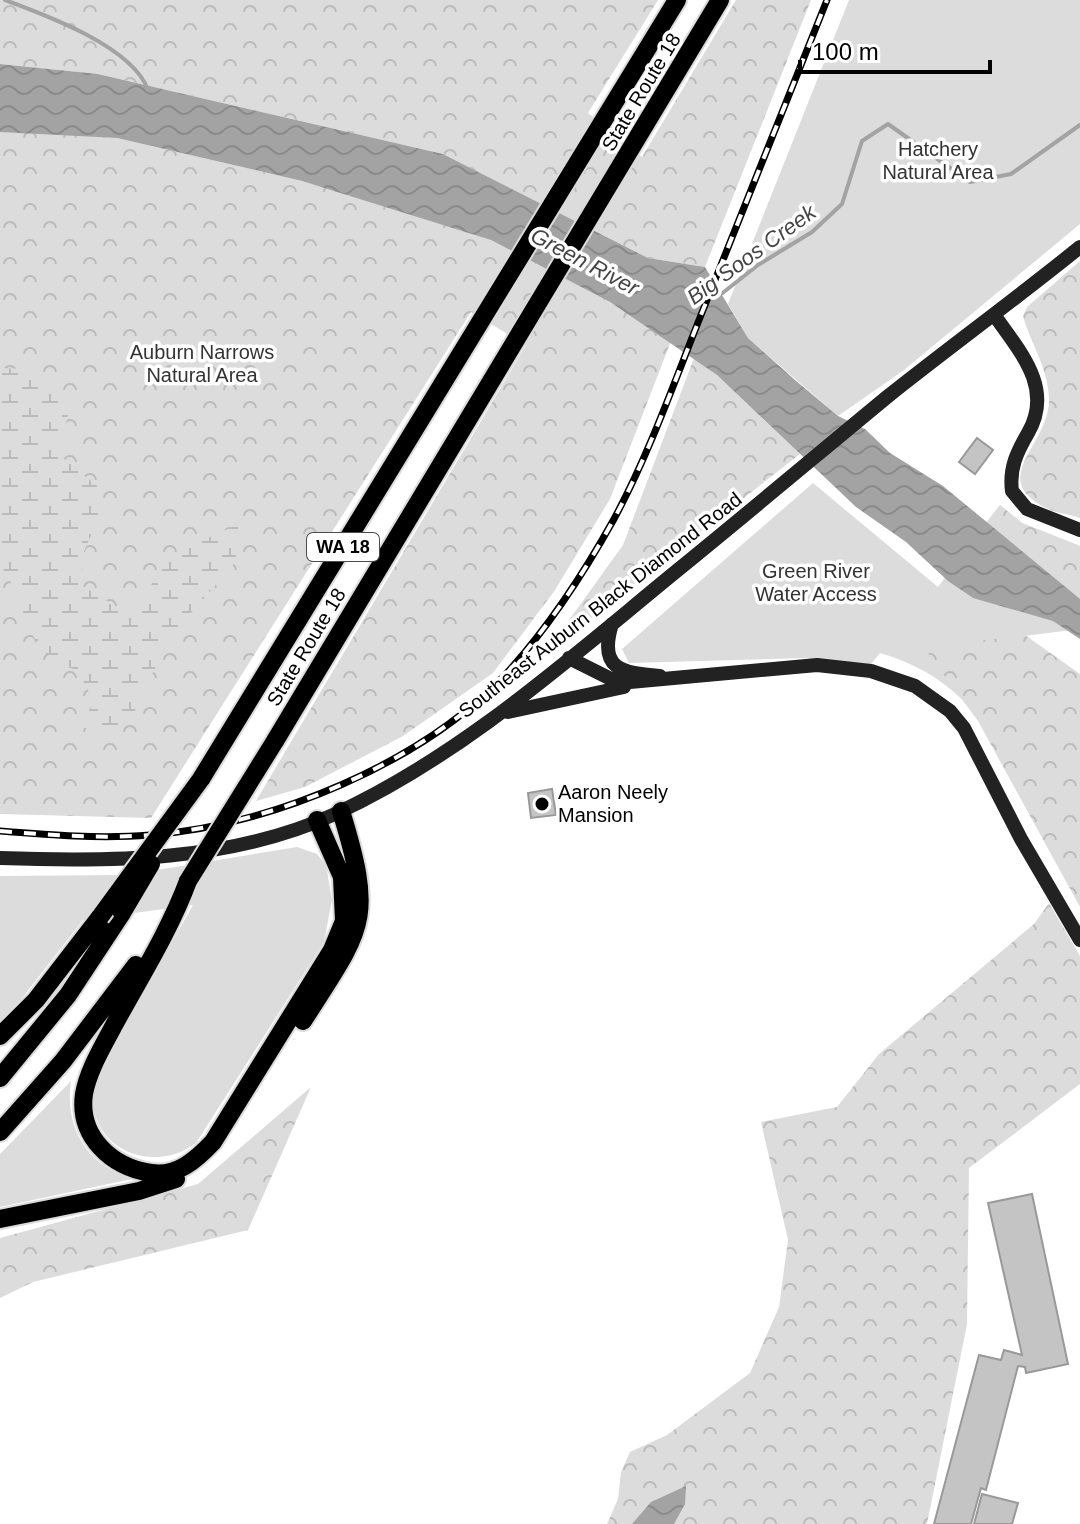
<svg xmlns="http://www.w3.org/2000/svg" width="1080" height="1524" viewBox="0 0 1080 1524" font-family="Helvetica,sans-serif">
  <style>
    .green { fill: #dcdcdc }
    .forest { fill: url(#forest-crowns) }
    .wetland { fill: url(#wetland-marsh) }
    .water { fill: url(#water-waves) }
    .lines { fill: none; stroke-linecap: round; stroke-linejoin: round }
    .stream { stroke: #a3a3a3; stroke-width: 4 }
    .building { fill: #c4c4c4; stroke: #999; stroke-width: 2 }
    .highway-casing { stroke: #dbdbdb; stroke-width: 22 }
    .secondary { stroke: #222; stroke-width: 14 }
    .highway { stroke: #000; stroke-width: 18 }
    .rail-casing { stroke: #000; stroke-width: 7 }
    .rail { stroke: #fff; stroke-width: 4; stroke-dasharray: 12; stroke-linecap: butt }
    .highway-bridge-casing { stroke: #dbdbdb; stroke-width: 22; stroke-linecap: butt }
    .highway-bridge { stroke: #000; stroke-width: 18 }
    .poi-dot { fill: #000; stroke: #fff; stroke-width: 3 }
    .labels { text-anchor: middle; stroke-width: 7; stroke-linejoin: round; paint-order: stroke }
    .shield { fill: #fff; stroke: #4c4c4c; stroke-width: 2 }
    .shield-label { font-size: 18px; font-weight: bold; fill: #000 }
    .street-label { font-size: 20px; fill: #000; stroke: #fff }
    .park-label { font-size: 20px; fill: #333; stroke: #fff }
    .poi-label { font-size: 20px; fill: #000; stroke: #fff; text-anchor: start }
    .water-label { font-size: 22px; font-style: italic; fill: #444; stroke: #fff }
  </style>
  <defs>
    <pattern id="forest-crowns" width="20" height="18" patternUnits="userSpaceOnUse" patternTransform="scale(2)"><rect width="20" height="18" fill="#dcdcdc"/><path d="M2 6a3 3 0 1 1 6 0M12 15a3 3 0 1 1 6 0" fill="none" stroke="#bbb"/></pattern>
    <pattern id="wetland-marsh" width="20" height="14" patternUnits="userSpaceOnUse" patternTransform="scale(2)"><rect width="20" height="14" fill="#dcdcdc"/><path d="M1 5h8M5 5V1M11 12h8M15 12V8" fill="none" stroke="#bbb"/></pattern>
    <pattern id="water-waves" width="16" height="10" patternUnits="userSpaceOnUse" patternTransform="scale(2)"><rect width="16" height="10" fill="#a3a3a3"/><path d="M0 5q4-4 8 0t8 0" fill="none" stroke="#8b8b8b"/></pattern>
  </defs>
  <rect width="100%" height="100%" fill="#fff"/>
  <path class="green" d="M849,0H1080V224L904,370L838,416L748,338L728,304Z
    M813,483L938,587L1000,505L1022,523L1080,546V629L1008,638L986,725C953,687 929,668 880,653L871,664L806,658L629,663L622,649Z
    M297,847L317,854L326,865L332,900L324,942L196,1143C155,1174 92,1152 93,1096C93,1084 100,1072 105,1061L193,905L83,920L19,1002L0,1021V876L127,875Z
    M71,1081C64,1127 87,1166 132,1179L0,1207V1154Z"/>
  <path class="forest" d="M0,0H658L588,113L642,157L736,0H811L705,267L648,258L443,154L98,74L0,64Z
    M16,131L117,138L302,181L420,216L491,240L610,302L671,341L610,499L555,590L493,673L403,736L305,787L256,801L526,345L471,312L151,818L0,814V132Z
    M1080,261V518C1070,514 1060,514 1051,510C982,480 1051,445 1049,398C1048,368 1031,344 1023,316L1027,307Z
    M694,358L717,375L800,454L544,655L623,545Z
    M1000,505L1022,523L1080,546V599L986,523Z
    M1025,635L1080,674V907L978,721L924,648Z
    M1049,903L1080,956V1084L969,1168L967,1324L927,1524H607L618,1499L621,1472L630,1452L667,1435L750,1373L779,1307L788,1240L761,1122L837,1107L879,1054L1034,924Z
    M311,1087L248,1230L33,1282L0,1298V1238L198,1184Z"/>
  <path class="wetland" d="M0,368L23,369L56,384L69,412L57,453L97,486L98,520L84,551L81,585L131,616L166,562L205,539L239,524L243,535L233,565L170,637L129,723L105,736L81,726L94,701L77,670C21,655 32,607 0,565Z"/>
  <path class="water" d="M0,64L98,74L443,154L648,258L705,267L748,338L795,380L838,416L865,429L890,453L943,486L1080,599V639L1053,621L973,598L948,581L906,542L856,507L717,375L610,302L491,240L302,181L117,138L0,132Z
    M686,1486L685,1504L674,1524H632L651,1502Z"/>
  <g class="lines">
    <path class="stream" d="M5,0C46,15 133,47 148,90
      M720,295L758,265L812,232L842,204L862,141L888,124L970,182L1011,174L1080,125"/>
  </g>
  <path class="building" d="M977,438L993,450L975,474L959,462Z
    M552,789L556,815L531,818L528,793Z
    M1032,1194L1068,1364L1026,1373L1025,1367L1018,1366L986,1490L981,1488L971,1524H934L979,1355L1001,1360L1004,1350L1022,1355L988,1203Z
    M982,1494L1018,1503L1012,1524H974Z"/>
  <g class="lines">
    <g class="highway-casing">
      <path id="highway" d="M275,741L720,0
        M201,779L677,0
        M188,881C169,932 139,979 113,1027C102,1048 88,1071 84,1094C78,1136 111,1167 151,1173C177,1177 196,1160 213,1142L332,950L344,921L342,877L317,820
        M303,1021C363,927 375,922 341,811
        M0,1036L36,1000L100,917
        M0,1078L68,995L122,913
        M0,1132L63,1061L136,965
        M0,1219L139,1191L176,1179"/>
    </g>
    <path class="secondary" d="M995,316C1020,352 1054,388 1028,433C1017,452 1009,468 1012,491L1027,509L1080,530
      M612,624C598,669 621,673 660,676
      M569,658L619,683L817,665L871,671L915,686L950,711L964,728L1021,839L1080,940
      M508,712L624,687
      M0,858C112,862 230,862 335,814C463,755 571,657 679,569C749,512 818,454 887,397C951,346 1017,298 1080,247"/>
    <use href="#highway" class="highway"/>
    <g class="rail-casing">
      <path id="rail" d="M0,831C50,835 100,839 150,835C272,825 421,764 506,674C548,628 584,573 614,519C649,454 674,383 701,315C743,210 785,105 827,0"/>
    </g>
    <use href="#rail" class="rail"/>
    <g class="highway-bridge-casing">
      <path id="highway-bridge" d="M188,881L275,741
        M122,913L151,864
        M100,917L201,779"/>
    </g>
    <use href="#highway-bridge" class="highway-bridge"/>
  </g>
  <circle class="poi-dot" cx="542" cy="804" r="8"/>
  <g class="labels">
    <rect class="shield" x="307" y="533" width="72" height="28" rx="6"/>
    <g class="shield-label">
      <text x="343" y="553">WA 18</text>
    </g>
    <g class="street-label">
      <text transform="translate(641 92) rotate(-59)" y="7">State Route 18</text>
      <text transform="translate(600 605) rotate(-38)" y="7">Southeast Auburn Black Diamond Road</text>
      <text transform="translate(306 647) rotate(-59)" y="7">State Route 18</text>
    </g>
    <g class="park-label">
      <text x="938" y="156">Hatchery<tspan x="938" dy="23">Natural Area</tspan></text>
      <text x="202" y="359">Auburn Narrows<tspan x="202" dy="23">Natural Area</tspan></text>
      <text x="816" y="578">Green River<tspan x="816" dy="23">Water Access</tspan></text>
    </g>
    <g class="poi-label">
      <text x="558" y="799">Aaron Neely<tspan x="558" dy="23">Mansion</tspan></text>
    </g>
    <g class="water-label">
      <text transform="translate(751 254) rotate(-36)" y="8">Big Soos Creek</text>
      <text transform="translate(585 261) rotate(28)" y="8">Green River</text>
    </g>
  </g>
  <path d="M800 60v12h190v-12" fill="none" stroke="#000000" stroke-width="4"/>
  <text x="812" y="60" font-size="24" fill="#000000" stroke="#ffffff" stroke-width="6" paint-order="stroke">100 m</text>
</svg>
